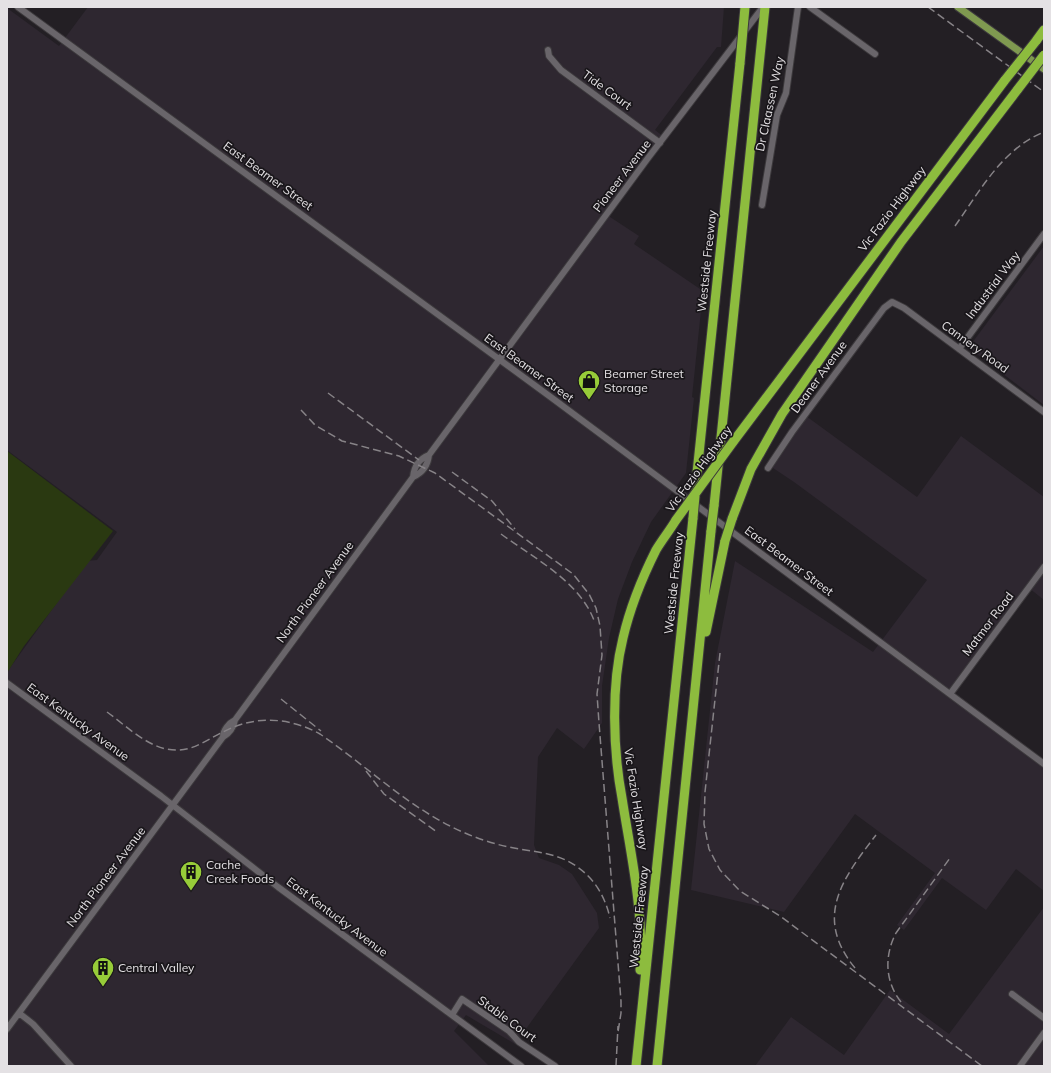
<svg xmlns="http://www.w3.org/2000/svg" width="1051" height="1073" viewBox="0 0 1051 1073" font-family="Mulish,sans-serif">
  <style>
    .built { fill: #2e2730 }
    .green { fill: #2a3911 }
    .lines { fill: none; stroke-linecap: round; stroke-linejoin: round }
    .minor-casing { stroke: #3c393c; stroke-width: 8 }
    .major-casing { stroke: #3c393c; stroke-width: 9 }
    .highway-casing { stroke: #3c393c; stroke-width: 11 }
    .minor { stroke: #69656a; stroke-width: 6 }
    .major { stroke: #7f9950; stroke-width: 7 }
    .highway { stroke: #8dbc3e; stroke-width: 9 }
    .rail { stroke: #878387; stroke-width: 1.5; stroke-dasharray: 8 4; stroke-linecap: butt }
    .highway-bridge-casing { stroke: #3c393c; stroke-width: 11; stroke-linecap: butt }
    .highway-bridge { stroke: #8dbc3e; stroke-width: 9 }
    .labels { text-anchor: middle; stroke-width: 3.5; stroke-linejoin: round; paint-order: stroke }
    .street-label { font-size: 12px; fill: #e4e1e4; stroke: #19161a }
    .poi-label { font-size: 12px; fill: #e4e1e4; stroke: #19161a; text-anchor: start }
  </style>
  <rect width="100%" height="100%" fill="#231f24"/>
  <path class="built" d="M88,7H724L721,47H717L655,130L664,137L607,215L639,236L634,244L703,291L692,397L694,398L686,473L651,522L632,562L618,599L609,638L602,686V723L584,749L557,728L538,757L534,845L539,858L559,865L572,874L597,913L599,928L515,1044L466,1015L454,1031L489,1066H7V672L87,561L97,560L117,532L7,450V8L59,46Z
    M1044,246V405L973,351L972,343Z
    M806,416L917,497L961,436L1044,497V600L1029,588L950,694L1044,765V891L1016,869L986,910L942,878L904,930L897,925L935,873L855,814L784,912L691,890L715,663L735,561L873,652L927,580L794,482L770,466Z
    M1044,907V1066H755L791,1017L844,1055L890,990L949,1034Z"/>
  <path class="green" d="M7,451L113,531L24,646L7,673Z"/>
  <g class="lines">
    <g class="minor-casing">
      <path id="minor" d="M18,7L552,398L1044,764
        M810,7L875,54
        M548,50L549,56L561,70L660,143
        M762,205L777,115L786,93L798,7
        M959,349L1044,234
        M768,468L792,432L884,308L892,302L904,308L1044,412
        M413,477C422,473 428,465 429,455
        M7,683L161,796L278,887L521,1066
        M950,694L1044,567
        M223,737C229,734 234,727 235,720L413,477C414,466 419,459 429,455L648,158L763,7
        M1012,994L1044,1018
        M19,1013L33,1024L71,1066
        M452,1015L462,999L509,1031L519,1042L555,1066
        M7,1029L223,737C223,730 229,723 235,720
        M1020,1066L1044,1033"/>
    </g>
    <g class="major-casing">
      <path id="major" d="M958,7L1044,69"/>
    </g>
    <g class="highway-casing">
      <path id="highway" d="M1036,41L1044,30
        M733,442L1005,80
        M695,492L740,63
        M714,506L765,7
        M732,519L751,469L782,414L901,242L1018,89
        M706,632L725,541
        M640,970C644,911 631,856 622,798C613,750 611,686 623,638C630,608 642,578 656,550C662,540 670,530 676,520
        M636,1066L693,518
        M657,1066L711,531"/>
    </g>
    <use href="#minor" class="minor"/>
    <use href="#major" class="major"/>
    <use href="#highway" class="highway"/>
    <path class="rail" d="M928,7L1044,92
      M955,226C980,191 1002,149 1044,132
      M328,393L419,460
      M301,410L315,425L342,441L399,456L435,473L573,574L589,594L596,608L600,626L602,655L597,694L599,723L621,1001V1013L618,1032
      M452,472L492,501L515,529
      M501,534C535,559 581,582 595,623
      M720,653L705,792L704,824L709,849L720,870L740,891L780,916L982,1066
      M281,699L321,731
      M107,712C125,725 144,744 166,749C190,754 204,741 223,732C255,715 289,717 320,734C368,767 411,810 465,833C479,839 494,844 509,847C532,852 556,852 576,866C594,878 605,896 610,918
      M366,771L384,794L437,832
      M855,968C813,917 843,878 876,835
      M901,1002C885,982 884,956 896,933L950,858
      M616,1066L618,1026"/>
    <g class="highway-bridge-casing">
      <path id="highway-bridge" d="M740,63L745,7
        M1005,80L1036,41
        M1018,89L1044,55
        M693,518L695,496
        M676,520L733,442
        M711,531L714,506
        M725,541L732,519"/>
    </g>
    <use href="#highway-bridge" class="highway-bridge"/>
  </g>
  <defs>
    <g id="shop-pin" transform="scale(1.15)"><path d="M0 17L-7.5 6A9.5 9.5 0 1 1 7.5 6Z" fill="#97cc39" stroke="#19161a"/><path d="M-5-2.5h2.3a2.7 3.5 0 0 1 5.4 0H5L5.5 6h-11ZM-1.5-2.5h3a1.5 2.3 0 0 0-3 0Z" fill="#111"/></g>
    <g id="building-pin" transform="scale(1.15)"><path d="M0 17L-7.5 6A9.5 9.5 0 1 1 7.5 6Z" fill="#97cc39" stroke="#19161a"/><path d="M-4-6H4V6H1V3H-1V6H-4ZM-2.5-4.3h1.7v1.8h-1.7ZM.8-4.3h1.7v1.8H.8ZM-2.5-1h1.7V.8h-1.7ZM.8-1h1.7V.8H.8Z" fill="#111"/></g>
  </defs>
  <g fill-rule="evenodd">
    <use href="#shop-pin" x="589" y="381"/>
    <use href="#building-pin" x="191" y="872"/>
    <use href="#building-pin" x="103" y="968"/>
  </g>
  <g class="labels">
    <g class="street-label">
      <text transform="translate(607 90) rotate(36)" y="4">Tide Court</text>
      <text transform="translate(770 104) rotate(-78)" y="4">Dr Claassen Way</text>
      <text transform="translate(268 176) rotate(36)" y="4">East Beamer Street</text>
      <text transform="translate(622 176) rotate(-53)" y="4">Pioneer Avenue</text>
      <text transform="translate(892 209) rotate(-53)" y="4">Vic Fazio Highway</text>
      <text transform="translate(707 261) rotate(-84)" y="4">Westside Freeway</text>
      <text transform="translate(993 285) rotate(-53)" y="4">Industrial Way</text>
      <text transform="translate(975 347) rotate(36)" y="4">Cannery Road</text>
      <text transform="translate(529 368) rotate(36)" y="4">East Beamer Street</text>
      <text transform="translate(819 377) rotate(-54)" y="4">Deaner Avenue</text>
      <text transform="translate(699 469) rotate(-54)" y="4">Vic Fazio Highway</text>
      <text transform="translate(789 561) rotate(37)" y="4">East Beamer Street</text>
      <text transform="translate(674 583) rotate(-84)" y="4">Westside Freeway</text>
      <text transform="translate(315 592) rotate(-54)" y="4">North Pioneer Avenue</text>
      <text transform="translate(988 624) rotate(-53)" y="4">Matmor Road</text>
      <text transform="translate(78 722) rotate(36)" y="4">East Kentucky Avenue</text>
      <text transform="translate(636 799) rotate(81)" y="4">Vic Fazio Highway</text>
      <text transform="translate(106 877) rotate(-53)" y="4">North Pioneer Avenue</text>
      <text transform="translate(337 917) rotate(37)" y="4">East Kentucky Avenue</text>
      <text transform="translate(639 917) rotate(-84)" y="4">Westside Freeway</text>
      <text transform="translate(507 1019) rotate(36)" y="4">Stable Court</text>
    </g>
    <g class="poi-label">
      <text x="604" y="378">Beamer Street<tspan x="604" dy="14">Storage</tspan></text>
      <text x="206" y="869">Cache<tspan x="206" dy="14">Creek Foods</tspan></text>
      <text x="118" y="972">Central Valley</text>
    </g>
  </g>
  <rect width="1051" height="1073" fill="none" stroke="#e4e1e4" stroke-width="16"/>
</svg>
